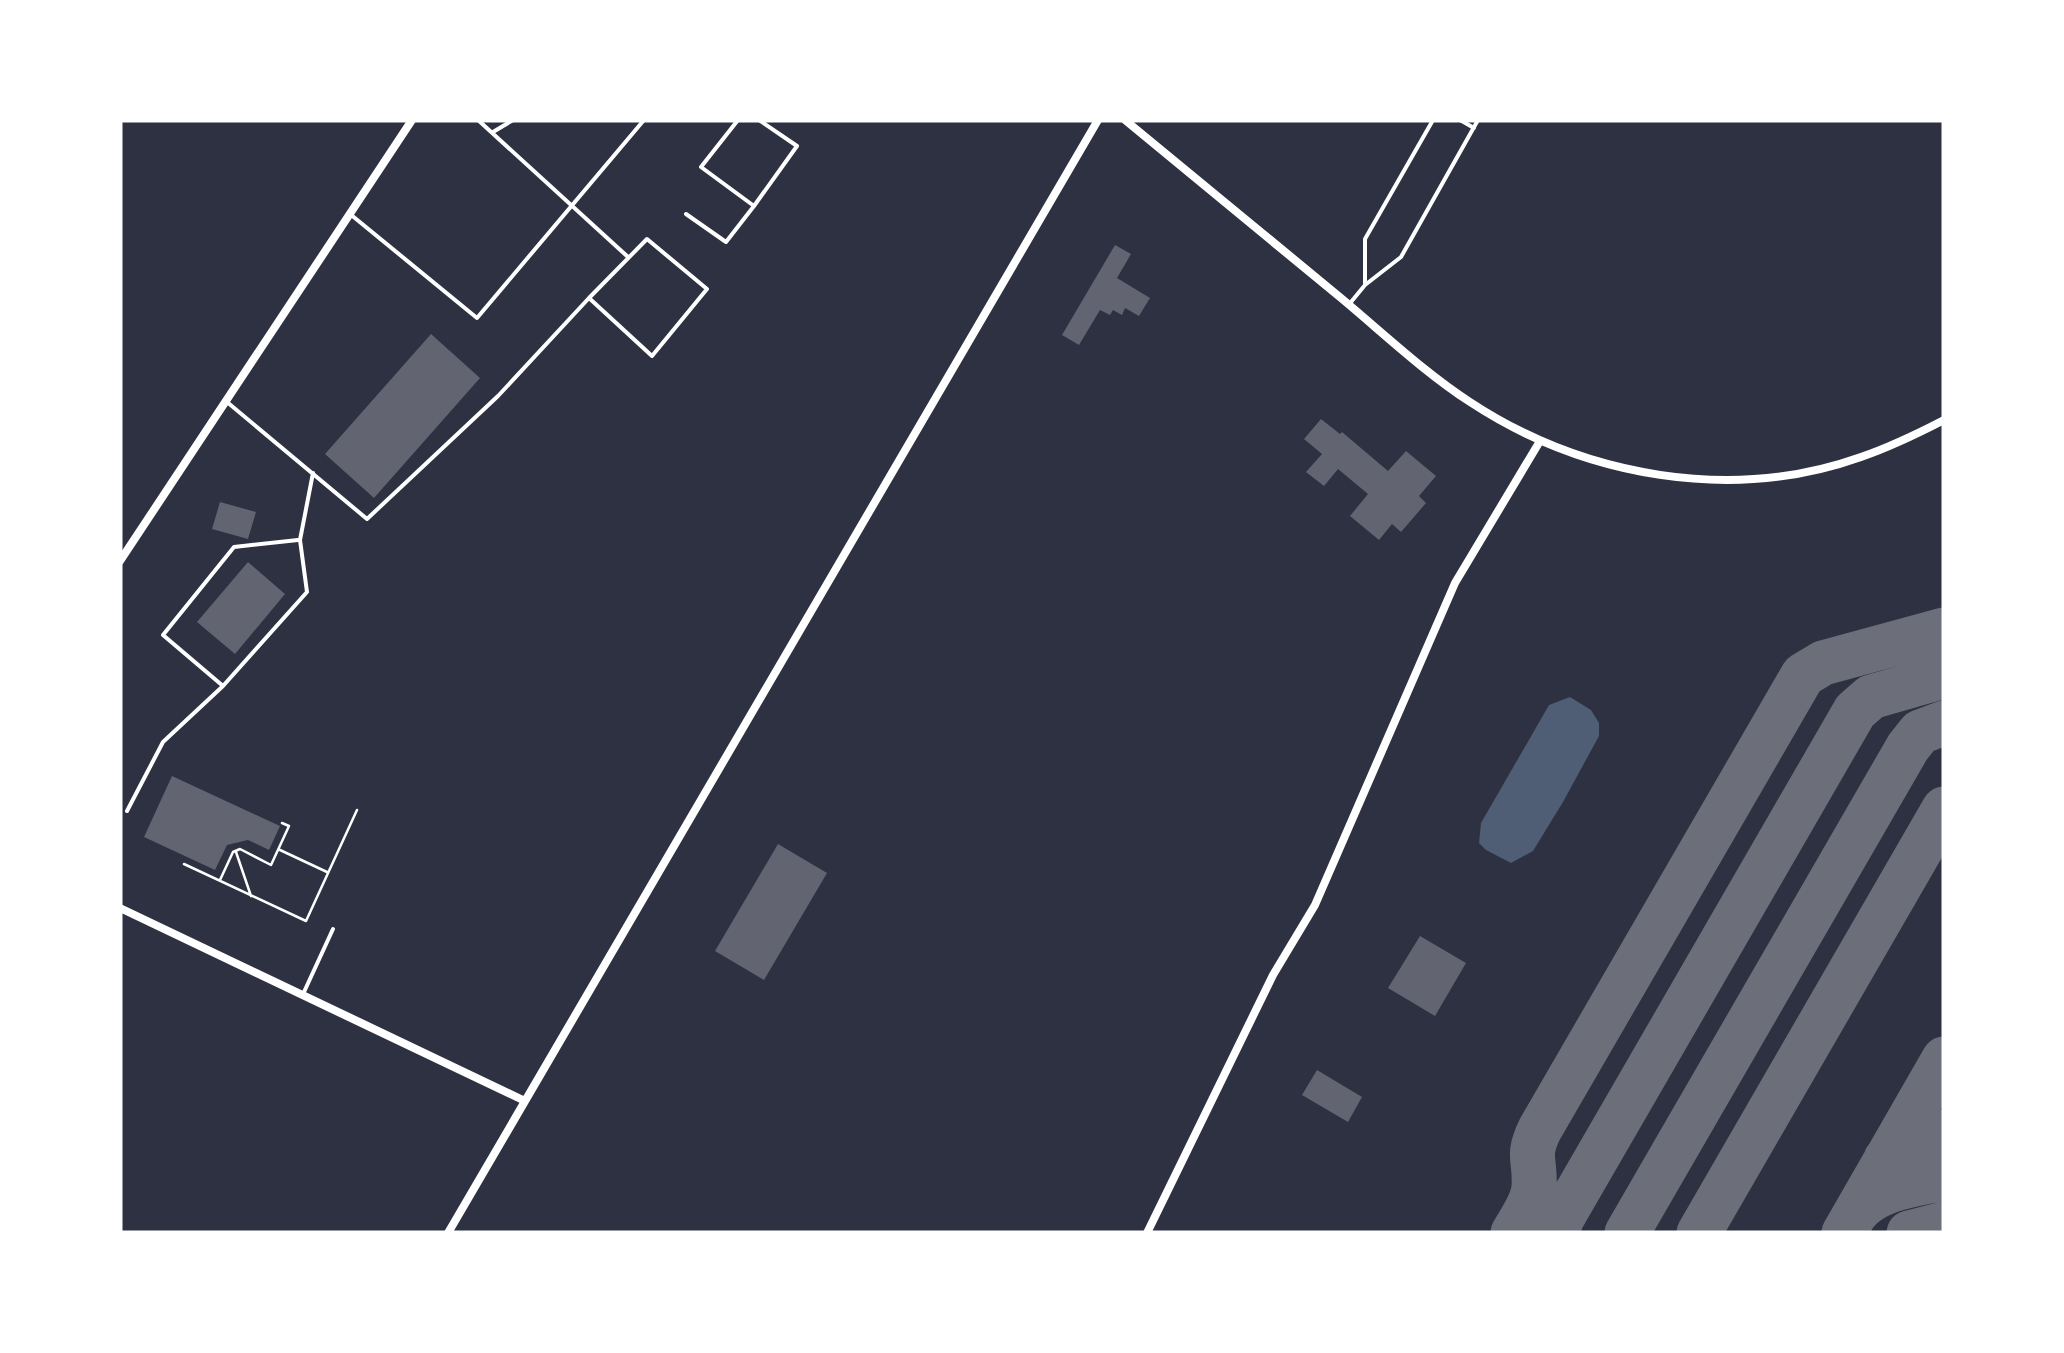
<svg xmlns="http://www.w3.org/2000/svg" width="2064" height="1353" viewBox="0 0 2064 1353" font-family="'Fira Sans',sans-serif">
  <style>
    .water { fill: #4f5d75 }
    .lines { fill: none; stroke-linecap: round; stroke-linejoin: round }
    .taxiway { stroke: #6c6f7a; stroke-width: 45 }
    .building { fill: #626471 }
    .path { stroke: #fff; stroke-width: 2.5 }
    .service { stroke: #fff; stroke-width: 4 }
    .minor { stroke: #fff; stroke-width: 8 }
  </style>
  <rect width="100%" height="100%" fill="#2d3142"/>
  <path class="water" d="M1570,697L1591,710L1599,723V736L1563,802L1533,851L1511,863L1486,850L1479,843L1481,823L1549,705Z"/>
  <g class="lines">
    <path class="taxiway" d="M1886,1159C1904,1138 1919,1139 1944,1132
      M1855,1214C1875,1188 1914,1185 1944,1178
      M1513,1233C1521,1219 1533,1203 1534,1187C1536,1160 1526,1157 1540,1129L1803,675L1823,663L1944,630
      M1557,1233L1562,1218L1855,711L1871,697L1944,676
      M1627,1233L1908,747L1920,732L1944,723
      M1699,1233L1944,809
      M1844,1233L1944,1059
      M1909,1233L1944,1224"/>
  </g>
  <path class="building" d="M1115,245L1131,254L1117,278L1150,298L1139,316L1125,308L1122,315L1113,310L1110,315L1100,310L1079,345L1062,335Z
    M431,334L480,378L374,498L325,454Z
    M1321,419L1340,434L1342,432L1388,471L1406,451L1436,476L1419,496L1426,503L1401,532L1392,524L1379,540L1350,516L1368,494L1338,469L1324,486L1306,472L1322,454L1304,439Z
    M220,502L256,512L248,539L212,529Z
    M248,562L285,594L235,654L197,622Z
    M172,776L280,826L269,850L248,840L227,845L215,870L144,837Z
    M778,844L827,873L764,980L715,951Z
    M1420,936L1466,963L1435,1016L1388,988Z
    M1317,1070L1362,1097L1348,1122L1302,1095Z"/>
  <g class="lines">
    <path class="path" d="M280,850L327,872
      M236,852L251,896
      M184,864L306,921L357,810
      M220,880L233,852L240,849L271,865L289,826L282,823"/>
    <path class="service" d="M478,120L628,257
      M738,120L701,167L754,206L797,146L759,120
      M1460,120L1474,128
      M493,132L513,120
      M350,214L477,318L644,120
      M686,214L726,242L754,206
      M647,239L707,289L652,356L589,298Z
      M1365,285V239L1433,120
      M1351,302L1365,285L1401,257L1478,120
      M227,402L367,519L498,396L589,298
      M223,686L163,635L234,547L298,540
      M127,811L163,742L223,686L307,592L300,540L313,473
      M304,992L333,929"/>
    <path class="minor" d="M1125,120C1197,179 1269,239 1341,298C1383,333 1424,372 1470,402C1584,477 1732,503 1861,457C1890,447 1917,434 1944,420
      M120,561L412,120
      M120,908L525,1101
      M448,1233L1098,120
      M1147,1233L1273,975L1315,905L1455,583L1540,441"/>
  </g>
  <rect width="2064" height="1353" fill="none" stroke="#ffffff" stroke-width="245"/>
</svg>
